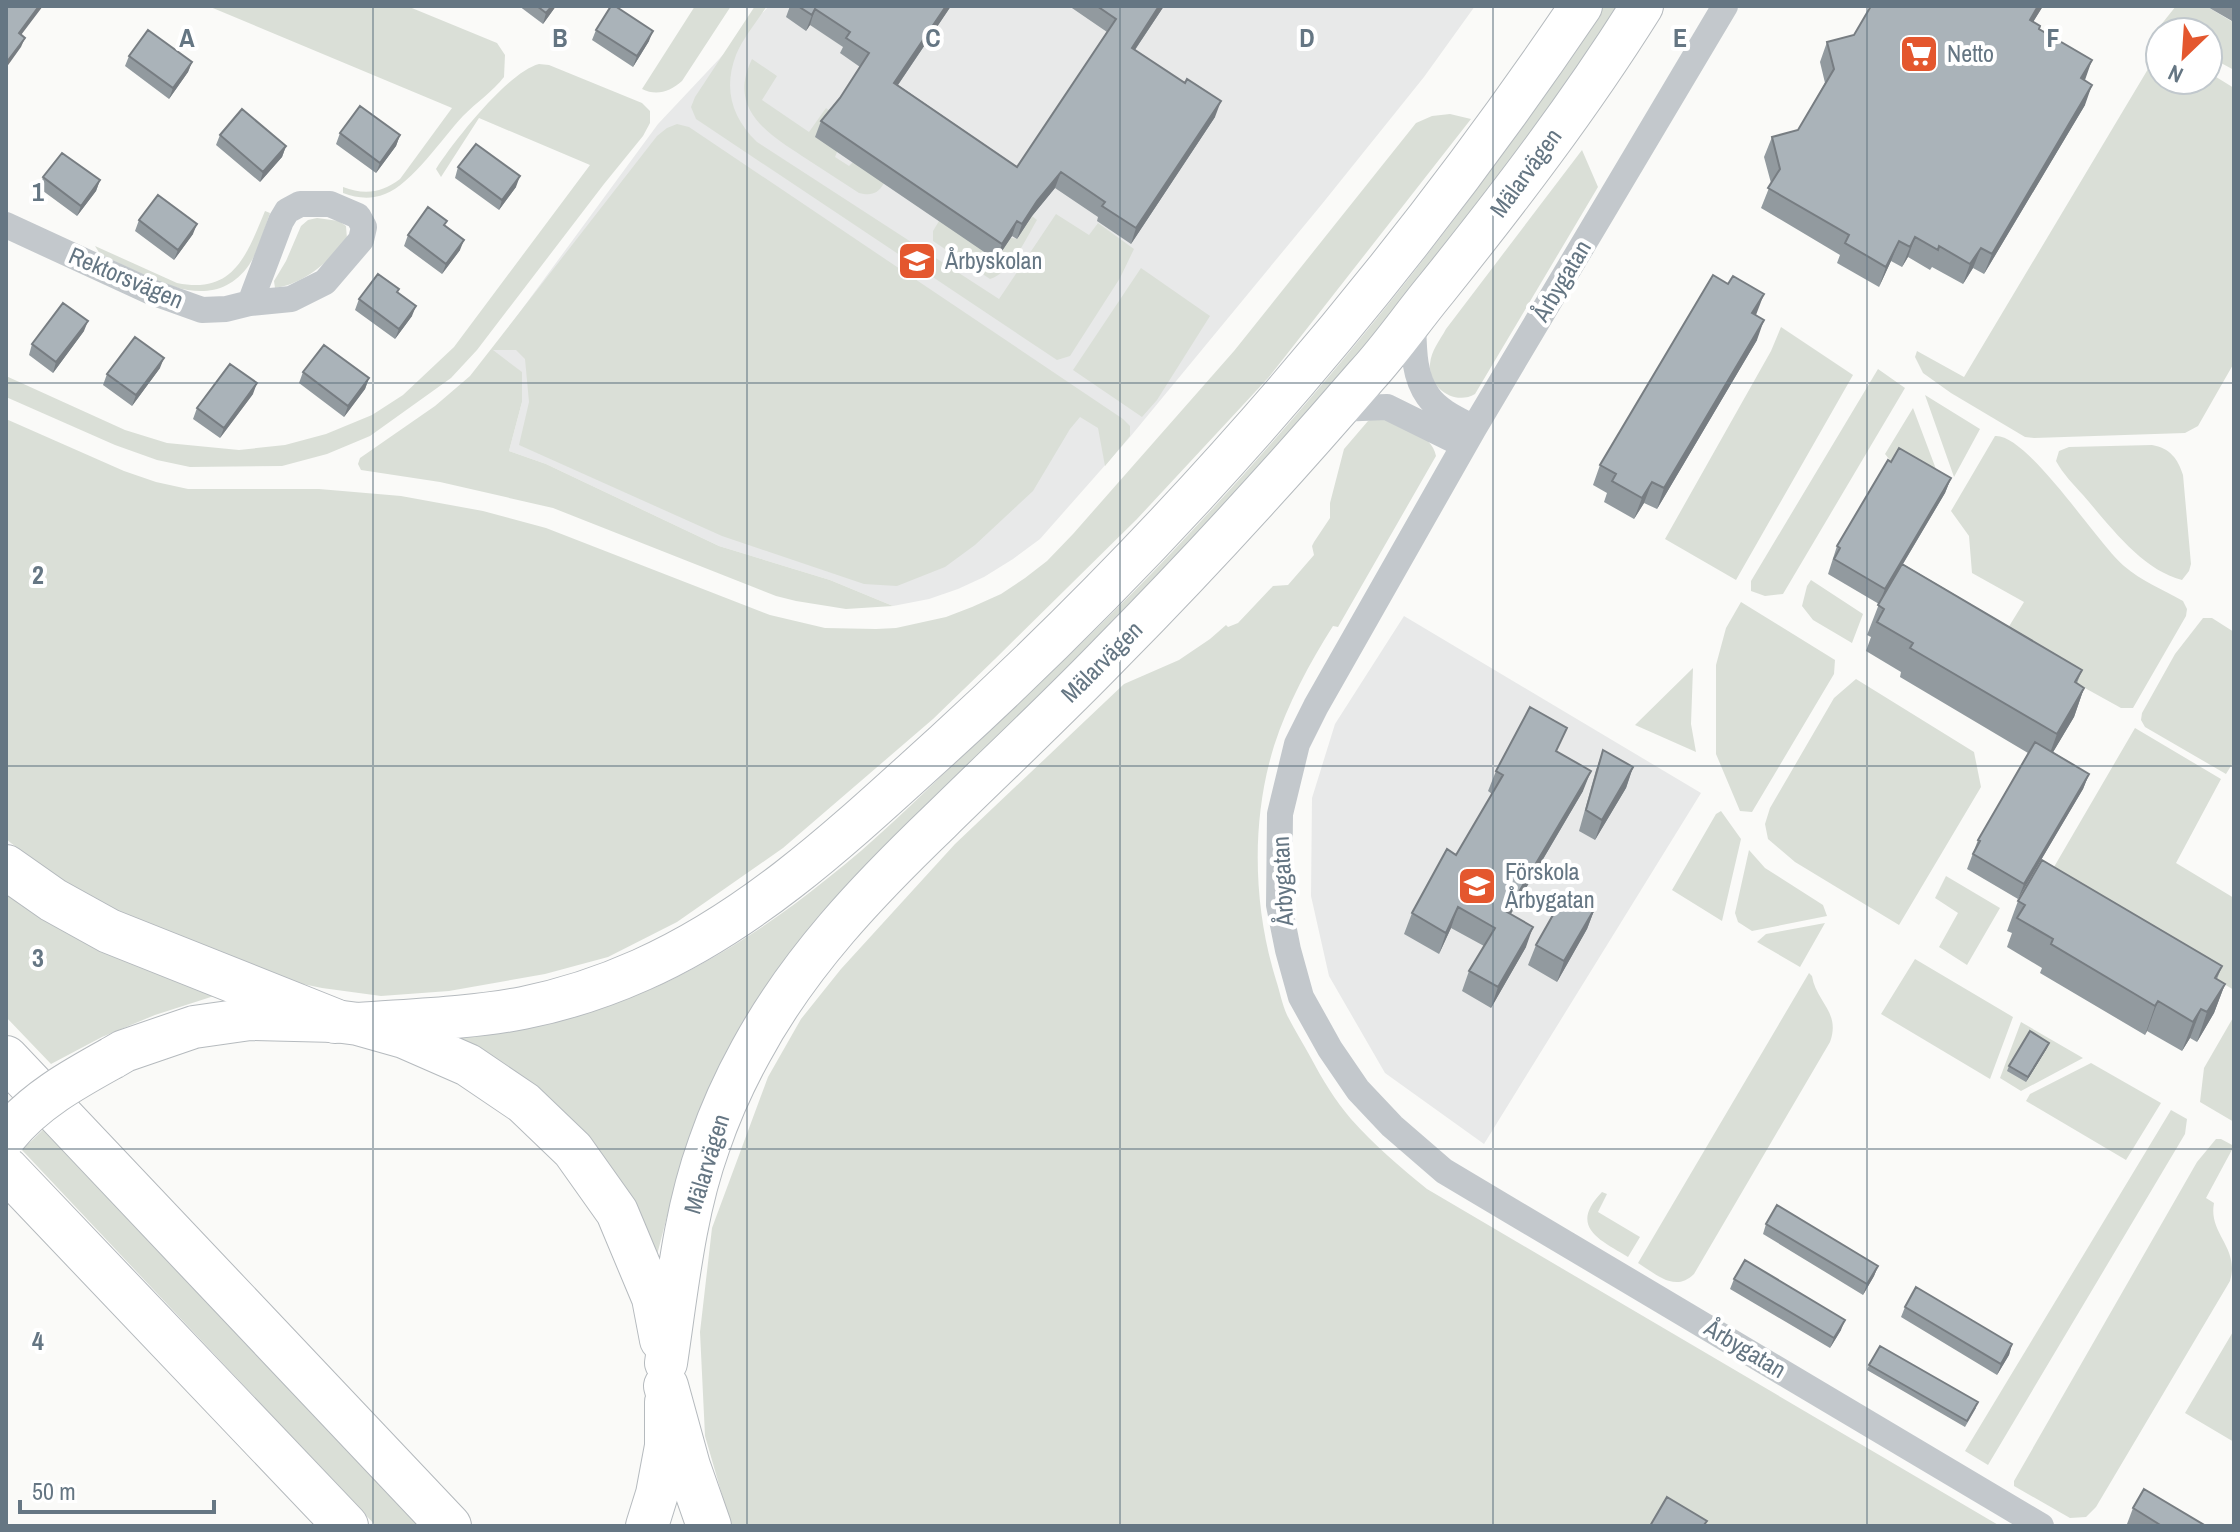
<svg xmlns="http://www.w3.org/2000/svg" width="2240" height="1532" viewBox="0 0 2240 1532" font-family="'Archivo Narrow',sans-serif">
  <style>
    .built { fill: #e8e9e9 }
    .green { fill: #dadfd7 }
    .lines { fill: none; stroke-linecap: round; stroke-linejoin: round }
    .primary-casing { stroke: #b5babe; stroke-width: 44 }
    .motorway-casing { stroke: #b4b9bd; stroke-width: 46 }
    .minor { stroke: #c3c8cc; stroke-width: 26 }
    .primary { stroke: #fff; stroke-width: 42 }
    .motorway { stroke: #fff; stroke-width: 44 }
    .primary-bridge-casing { stroke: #b5babe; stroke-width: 44; stroke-linecap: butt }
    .primary-bridge { stroke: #fff; stroke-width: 42 }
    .wall { fill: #929a9f }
    .shaded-wall { fill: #777d82 }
    .building { fill: #aab3b9; stroke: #777d82; stroke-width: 2 }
    .grid { fill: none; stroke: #657683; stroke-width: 2; stroke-opacity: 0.55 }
    .labels { text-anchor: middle; stroke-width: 8; stroke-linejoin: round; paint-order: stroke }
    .poi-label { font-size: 24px; fill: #657683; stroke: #fff; text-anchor: start }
    .street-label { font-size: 24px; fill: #657683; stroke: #fff }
    .grid-label { font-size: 26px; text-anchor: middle; font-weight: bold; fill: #657683; stroke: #fff; stroke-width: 8; stroke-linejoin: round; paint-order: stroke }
  </style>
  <rect width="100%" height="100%" fill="#fafaf8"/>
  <path class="built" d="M769,6H1475L1424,77L1322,204L1130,437L1040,539L1013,559L984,577L958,589L929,599L893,606L830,580L719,546L546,464L509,451L522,402L492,350L658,124Z
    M1404,616L1701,793L1484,1144L1385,1073L1329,976L1311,896L1312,798L1335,724Z"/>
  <path class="green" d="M208,6H407L497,43L505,55L504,77C492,92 477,102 463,116C443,137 412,184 385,194C370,200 357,198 343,193V187C364,195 382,193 400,179L452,108Z
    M695,6H731L682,81C670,92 656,96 642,89Z
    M755,6H767C757,21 743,38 736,55C723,89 732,118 757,142L999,299L1056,214L1089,235L1098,223L1134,249L1120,278L1070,356L1057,360L696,119L691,107L695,97Z
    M1604,6H1622L1497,184L1345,378L733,1043L679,1170L657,1255L456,1044L463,1036C532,1021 605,1012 669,981C726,953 779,918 828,878C882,836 930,786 980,739C1045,678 1111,617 1173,551C1332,383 1478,200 1604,6Z
    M2176,6H2206L2231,21L2234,17V70L2208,56V32H2169L2160,26Z
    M2160,49V80H2208V72L2234,88V363L2198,426L2185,433L2034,438L2025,437L1951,393L1923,373L1915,357L1917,351L1964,377Z
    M752,59L777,76L762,100L809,132L826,108L834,114L837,152L835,157L849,166L853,162L884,183C878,194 871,196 859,193C840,181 821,168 802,156C765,132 728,108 752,59Z
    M539,64L549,65L642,103L650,111V123L643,136L604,184L477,350L451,378L370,436L327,454L282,466L190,467L157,460L115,445L6,397V376L125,430L167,443L239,450L285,445L326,434L372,415L403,395L454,347L590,165L479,118L441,177L436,169C454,141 508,72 539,64Z
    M1450,114L1471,119L1269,377L1137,519L995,659L933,719L783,848L677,922L608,957L545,974L449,991L381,996L322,988L240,971L74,894L6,839V419L124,471L156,482L188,489H319L401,496L483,511L546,528L770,615L825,628L876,629L896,628L946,617L972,607L1001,594L1025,578L1047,561L1073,534L1234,351L1416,123L1432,116Z
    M677,124L689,127L1123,419L1130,426V436L1105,466L1098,428L1080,417L1070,429L1033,491L975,545L945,567L897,586L864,584L722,536L519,445L529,402L525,359L516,350H493L522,372V402L509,451L546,464L719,546L830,580L893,606L846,609L796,601L776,596L553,508L440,482L361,470L358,464L360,458L435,406L470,376L657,136L667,128Z
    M1582,150L1598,187L1475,394C1455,406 1428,388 1430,364C1431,351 1440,340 1446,329Z
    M265,211L270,213C264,230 259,250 249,265C210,320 145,274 100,254L95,246L177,283C234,295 247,254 265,211Z
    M1032,216L1037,220C1026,238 1012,272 990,279L933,241V231L939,221L1017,239Z
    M317,218L339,221L346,226L347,239C330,261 304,284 275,288L274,281L286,261L301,226L308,220Z
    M1141,268L1210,316L1157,400L1142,417L1073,370Z
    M1781,327L1853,375L1736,580L1665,539L1771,351Z
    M1878,369L1905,388L1783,594L1765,596L1751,591V581Z
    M1925,395L1980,429L1954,477Z
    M1913,408L1945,493L1893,464L1885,454Z
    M1378,416C1398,425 1432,433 1436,456L1338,627L1333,626C1309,664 1288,703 1274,746C1251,820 1253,906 1276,980C1280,992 1282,1004 1287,1015C1294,1029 1303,1043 1311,1058C1322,1079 1335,1100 1351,1119C1374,1145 1400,1167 1427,1189L2000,1526H731L705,1436L700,1332L712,1228L768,1077L801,1019L841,969L955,844L1124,684L1179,660L1210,639L1226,625L1228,627L1238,623L1273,586L1288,585L1314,555L1312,546L1314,542L1330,518V503L1344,449L1368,421Z
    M1995,436C2027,433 2097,543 2124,566C2141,581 2164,590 2183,601L2187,609L2186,616L2133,708H2121L2000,641L2024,602L1972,573L1969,536L1951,511Z
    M2152,445C2170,448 2178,459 2183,475L2191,564L2189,571L2182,580C2142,570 2109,525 2083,495C2074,485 2063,474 2056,461L2059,451L2069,447Z
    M1811,580L1863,614L1852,643L1813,620L1802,606L1807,586Z
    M1741,602L1835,660L1834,674L1752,812L1740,811L1716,754V665L1726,628Z
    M2203,618H2212L2234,632V761L2226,774L2145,727L2141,720L2142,713L2175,654Z
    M1693,668L1691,724L1696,752L1635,725Z
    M1856,679L1974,752L1981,787L1899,925L1795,862L1768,839L1765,824L1770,808L1834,698Z
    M2135,728L2221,779L2176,863L2234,898V990L2047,879Z
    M1721,811L1741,839L1722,921L1672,890L1716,814Z
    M1749,850L1765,868L1823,905L1827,916L1752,931L1738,922L1735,913Z
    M1946,876L2000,908L1967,965L1939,947L1958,913L1935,898Z
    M6,885L214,996L155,1015L102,1037L51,1064L6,1017Z
    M1825,923L1800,967L1757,942L1766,934Z
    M1915,959L2013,1017L1990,1079L1881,1014Z
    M1809,973L1812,976C1816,1002 1841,1012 1830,1042L1694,1274C1675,1293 1656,1274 1638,1263Z
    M2234,1016V1122L2200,1102L2204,1068Z
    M2021,1022L2083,1058L2021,1091L2000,1078Z
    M2091,1063L2161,1103L2126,1160L2026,1101L2030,1094Z
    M2171,1110L2187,1119L2185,1134L1988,1465L1965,1451Z
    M48,1125L423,1526H376L22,1150Z
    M2216,1139H2221L2234,1146L2206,1198L2214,1203C2208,1234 2240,1247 2230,1281L2096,1507L2086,1517L2070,1518L2014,1486V1481L2197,1162Z
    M1602,1192L1607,1194L1598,1212L1640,1237L1628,1257C1600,1240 1568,1227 1602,1192Z
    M2234,1330V1442L2185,1413Z"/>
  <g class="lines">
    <g class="primary-casing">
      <path id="primary" d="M358,1024C411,1020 471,1018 523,1008C563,1000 603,987 641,970C758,918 850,829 944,744C1187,522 1397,278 1581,6
        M112,1058L124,1051L194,1027L250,1019L335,1021L358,1024L404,1037L468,1065L524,1103L573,1150L617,1212L653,1298L661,1340
        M666,1363C677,1290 684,1214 709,1145C720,1113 735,1080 751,1051C799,962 868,890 940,821C997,765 1056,710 1111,653C1199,564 1284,471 1366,376C1391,349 1412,318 1436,289C1509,198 1580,105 1642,6
        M647,1526L657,1494L666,1446V1402"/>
    </g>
    <g class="motorway-casing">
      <path id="motorway" d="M6,867L53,900L109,931L335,1021
        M6,1058L449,1526
        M6,1169L346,1526
        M666,1386L688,1466L709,1526"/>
    </g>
    <path class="minor" d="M1725,6L1474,428L1316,706L1297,744L1280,814L1279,905L1288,950L1301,997L1330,1049L1358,1090L1392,1126L1444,1171L2041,1526
      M6,225L149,291L202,310L226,309L250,303L291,299L325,282L361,240L364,227L358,216L330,204H300L287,211L281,221L250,303
      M1413,317C1414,343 1412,374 1428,396C1438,411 1459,420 1474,428
      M1337,409L1387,407L1464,445"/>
    <use href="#primary" class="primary"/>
    <use href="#motorway" class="motorway"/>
    <g class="primary-bridge-casing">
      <path id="primary-bridge" d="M6,1136C34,1101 74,1079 112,1058"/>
    </g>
    <use href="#primary-bridge" class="primary-bridge"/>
  </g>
  <path class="wall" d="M519,6H556L543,24Z
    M790,6H951L898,85L1017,167L1107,32L1069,6H1164L1135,50L1215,117L1131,244L1097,221L1098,217L1055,188L1032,216L1017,239L1012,236L996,260L815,137L821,121L840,98L860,67L840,53L843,47L810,25L806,31L786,17Z
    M2043,6L2033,22L2084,80L2085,105L1984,274L1973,268L1963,284L1932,267L1930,270L1908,257L1902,267L1891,261L1879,287L1837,263L1840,255L1761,208L1771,183L1764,157L1772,137L1798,130L1825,83L1820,62L1827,42Z
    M2206,6H2234V17L2232,21Z
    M596,30L649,41L633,67L592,40Z
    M129,56L192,62L188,72L169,99L125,66Z
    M340,133L400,135L396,146L376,173L336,144Z
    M220,135L286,146L282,157L260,182L216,145Z
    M458,167L516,187L499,210L455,178Z
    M43,177L100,180L96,191L77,216L39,188Z
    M139,220L193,234L174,260L135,231Z
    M445,226L460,250L442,274L404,246L408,235Z
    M398,293L412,316L395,339L355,310L359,299Z
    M1756,315L1757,340L1657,509L1644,503L1634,519L1604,502L1607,493L1593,485L1600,465Z
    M84,331L53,373L29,355L32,344Z
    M160,368L132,406L103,385L107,374Z
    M303,372L369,378L365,389L344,417L299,383Z
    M253,394L220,438L193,419L197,408Z
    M1891,462L1951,478L1945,493L1903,564L2082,670L2077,683L2084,688L2074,717L2053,752L2089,774L2083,789L2018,899L1967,869L1978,840L2028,753L1900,677L1901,672L1866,651L1871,637L1867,635L1879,604L1828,574L1837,546Z
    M1603,750L1633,767L1626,788L1595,840L1579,831L1596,770Z
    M1558,752L1583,791L1511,914L1526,947L1491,1008L1462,991L1469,971L1484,946L1451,928L1439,954L1404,934L1412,913L1456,855L1492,794L1488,791L1496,771Z
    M2018,901L2222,966L2217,979L2225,984L2214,1013L2197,1042L2190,1038L2182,1051L2147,1031L2145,1035L2040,973L2042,968L2007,947L2012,933L2007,931Z
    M1595,908L1587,929L1557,982L1528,965L1536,945Z
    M2047,1048L2026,1082L2007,1071L2009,1066Z
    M1766,1224L1878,1266L1874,1276L1863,1295L1763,1234Z
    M1734,1279L1841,1330L1830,1348L1730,1289Z
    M1905,1307L2012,1344L2009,1355L1997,1375L1901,1317Z
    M1869,1365L1976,1408L1965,1427L1867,1370Z
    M2133,1508L2206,1526H2130L2127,1524Z"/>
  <path class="shaded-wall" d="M39,6H43L15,43L19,33Z
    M552,6H556L543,24L546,13Z
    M946,6H951L889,98L894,83Z
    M1159,6H1164L1126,63L1132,48Z
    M2038,6H2043L2022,40L2030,20Z
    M815,9L810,25L806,31L812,15Z
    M653,31L649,41L633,67L637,56Z
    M25,38L21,47L6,68V63Z
    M2092,60L2085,80L2081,78Z
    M192,62L188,72L169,99L173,88Z
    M2092,85L2085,105L1984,274L1992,254Z
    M1221,101L1215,117L1131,244L1136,228Z
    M400,135L396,146L376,173L380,163Z
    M286,146L282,157L260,182L263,172Z
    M1061,172L1055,188L1032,216L1017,239L1022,224L1037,201Z
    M520,176L516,187L499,210L502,200Z
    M100,180L96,191L77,216L81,206Z
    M1017,221L1012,236L996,260L1002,244Z
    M197,224L193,234L174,260L178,250Z
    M1915,237L1908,257L1902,267L1910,247Z
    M464,240L460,250L442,274L446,264Z
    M1899,241L1891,261L1879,287L1886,267Z
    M1981,248L1973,268L1963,284L1970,264Z
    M1764,294L1756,315L1745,334L1752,313Z
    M416,306L412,316L395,339L399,329Z
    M1764,320L1757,340L1657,509L1664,488Z
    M88,321L84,331L53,373L56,362Z
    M164,358L160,368L132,406L136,395Z
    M369,378L365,389L344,417L348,406Z
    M257,383L253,394L220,438L224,428Z
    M1951,478L1945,493L1879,604L1885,589Z
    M1652,482L1644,503L1634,519L1642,498Z
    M2084,688L2074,717L2046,764L2057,734Z
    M1633,767L1626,788L1595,840L1602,820Z
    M1591,771L1583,791L1500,932L1507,912Z
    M2089,774L2083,789L2018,899L2024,884Z
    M1458,907L1451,928L1439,954L1446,933Z
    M1595,908L1587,929L1557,982L1564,961Z
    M1533,927L1526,947L1491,1008L1498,987Z
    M2225,984L2214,1013L2197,1042L2207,1012Z
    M2158,1001L2147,1031L2145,1035L2155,1006Z
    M2201,1009L2190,1038L2182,1051L2193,1022Z
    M2049,1043L2047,1048L2026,1082L2028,1077Z
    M1878,1266L1874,1276L1863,1295L1867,1284Z
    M1845,1320L1841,1330L1830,1348L1834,1338Z
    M2012,1344L2009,1355L1997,1375L2001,1364Z"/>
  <path class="building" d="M6,6H39L19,33L25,38L6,63Z
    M537,6H552L546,13Z
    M611,6H615L653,31L637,56L596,30Z
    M798,6H946L894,83L1017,167L1116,19L1097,6H1159L1132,48L1185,83L1187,79L1221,101L1136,228L1102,206L1105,202L1061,172L1037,201L1022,224L1017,221L1002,244L821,121L840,98L869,53L846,38L850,32L815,9L812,15Z
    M1871,6H2038L2030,20L2040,26L2039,29L2092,60L2081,78L2092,85L1992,254L1981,248L1970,264L1939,246L1938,250L1915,237L1910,247L1899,241L1886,267L1845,243L1849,235L1768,188L1780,169L1772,137L1798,130L1834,69L1827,42L1854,35Z
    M148,30L192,62L173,88L129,56Z
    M360,106L400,135L380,163L340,133Z
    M242,109L286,146L263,172L220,135Z
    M476,144L520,176L502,200L458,167Z
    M62,153L100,180L81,206L43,177Z
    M158,195L197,224L178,250L139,220Z
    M428,207L447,221L444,225L464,240L446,264L408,235Z
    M378,274L399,289L397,292L416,306L399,329L359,299Z
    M1713,275L1728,284L1733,276L1764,294L1752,313L1764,320L1664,488L1652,482L1642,498L1612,481L1616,474L1600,465Z
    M63,303L88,321L56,362L32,344Z
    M135,337L164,358L136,395L107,374Z
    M324,345L369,378L348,406L303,372Z
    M230,364L257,383L224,428L197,408Z
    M1899,448L1951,478L1885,589L1834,559L1840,548L1837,546L1888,460L1891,462Z
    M1902,564L2082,670L2075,682L2084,688L2057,734L1910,648L1913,643L1877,622L1884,609L1878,605Z
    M1530,707L1567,728L1556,751L1591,771L1507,912L1533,927L1498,987L1469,971L1495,928L1458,907L1446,933L1412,913L1447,849L1456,855L1503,775L1496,771Z
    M2035,742L2089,774L2024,884L1973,854L1980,841L1978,840Z
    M1603,750L1633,767L1602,820L1586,810Z
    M2042,860L2222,966L2215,978L2225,984L2207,1012L2201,1009L2193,1022L2158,1001L2155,1006L2051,944L2053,939L2017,918L2025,905L2018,901Z
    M1566,892L1595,908L1564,961L1536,945Z
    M2030,1031L2049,1043L2028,1077L2009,1066Z
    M1777,1205L1878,1266L1867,1284L1766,1224Z
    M1745,1260L1845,1320L1834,1338L1734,1279Z
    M1916,1287L2012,1344L2001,1364L1905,1307Z
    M1880,1346L1978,1402L1967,1421L1869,1365Z
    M2144,1489L2206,1526H2162L2133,1508Z
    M1667,1497L1707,1521L1704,1525L1705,1526H1650Z"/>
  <path class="grid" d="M373,6V1526M747,6V1526M1120,6V1526M1493,6V1526M1867,6V1526M6,383H2234M6,766H2234M6,1149H2234"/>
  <defs>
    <g id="supermarket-square" transform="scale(2)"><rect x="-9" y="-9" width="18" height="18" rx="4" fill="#e4572e" stroke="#fff"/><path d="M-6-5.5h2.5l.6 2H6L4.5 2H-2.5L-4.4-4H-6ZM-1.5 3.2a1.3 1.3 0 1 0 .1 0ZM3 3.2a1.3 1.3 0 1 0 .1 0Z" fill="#fff"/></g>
    <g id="school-square" transform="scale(2)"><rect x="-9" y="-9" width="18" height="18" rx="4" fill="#e4572e" stroke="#fff"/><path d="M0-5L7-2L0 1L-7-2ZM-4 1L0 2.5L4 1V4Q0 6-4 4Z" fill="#fff"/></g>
  </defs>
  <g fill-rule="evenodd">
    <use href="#supermarket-square" x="1919" y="54"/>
    <use href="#school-square" x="917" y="261"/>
    <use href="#school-square" x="1477" y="886"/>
  </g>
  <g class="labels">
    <g class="poi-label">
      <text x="1947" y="62">Netto</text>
      <text x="945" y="269">Årbyskolan</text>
      <text x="1505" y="880">Förskola<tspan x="1505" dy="28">Årbygatan</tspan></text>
    </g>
    <g class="street-label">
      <text transform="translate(1526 173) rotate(-54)" y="8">Mälarvägen</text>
      <text transform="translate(126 278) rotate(23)" y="8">Rektorsvägen</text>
      <text transform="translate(1562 281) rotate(-59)" y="8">Årbygatan</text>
      <text transform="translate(1102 662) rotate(-45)" y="8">Mälarvägen</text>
      <text transform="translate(1283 881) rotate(-93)" y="8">Årbygatan</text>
      <text transform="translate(707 1164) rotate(-73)" y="8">Mälarvägen</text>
      <text transform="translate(1745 1349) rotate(31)" y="8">Årbygatan</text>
    </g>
  </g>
  <g class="grid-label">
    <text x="187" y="47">A</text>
    <text x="560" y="47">B</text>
    <text x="933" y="47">C</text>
    <text x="1307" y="47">D</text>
    <text x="1680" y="47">E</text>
    <text x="2053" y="47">F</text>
    <text x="38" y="201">1</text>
    <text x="38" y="584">2</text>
    <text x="38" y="967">3</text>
    <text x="38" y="1350">4</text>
  </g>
  <rect width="2240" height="1532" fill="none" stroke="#657683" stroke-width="16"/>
  <g transform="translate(2184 56) rotate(205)"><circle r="38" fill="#ffffff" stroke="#c1c8cd" stroke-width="2"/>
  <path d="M0-6L14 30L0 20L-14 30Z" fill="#e4572e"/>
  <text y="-12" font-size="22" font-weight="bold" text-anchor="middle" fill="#657683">N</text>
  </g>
  <path d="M20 1500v12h194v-12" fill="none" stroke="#657683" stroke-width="4"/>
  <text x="32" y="1500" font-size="24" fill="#657683" stroke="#ffffff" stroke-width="6" paint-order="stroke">50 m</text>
</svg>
